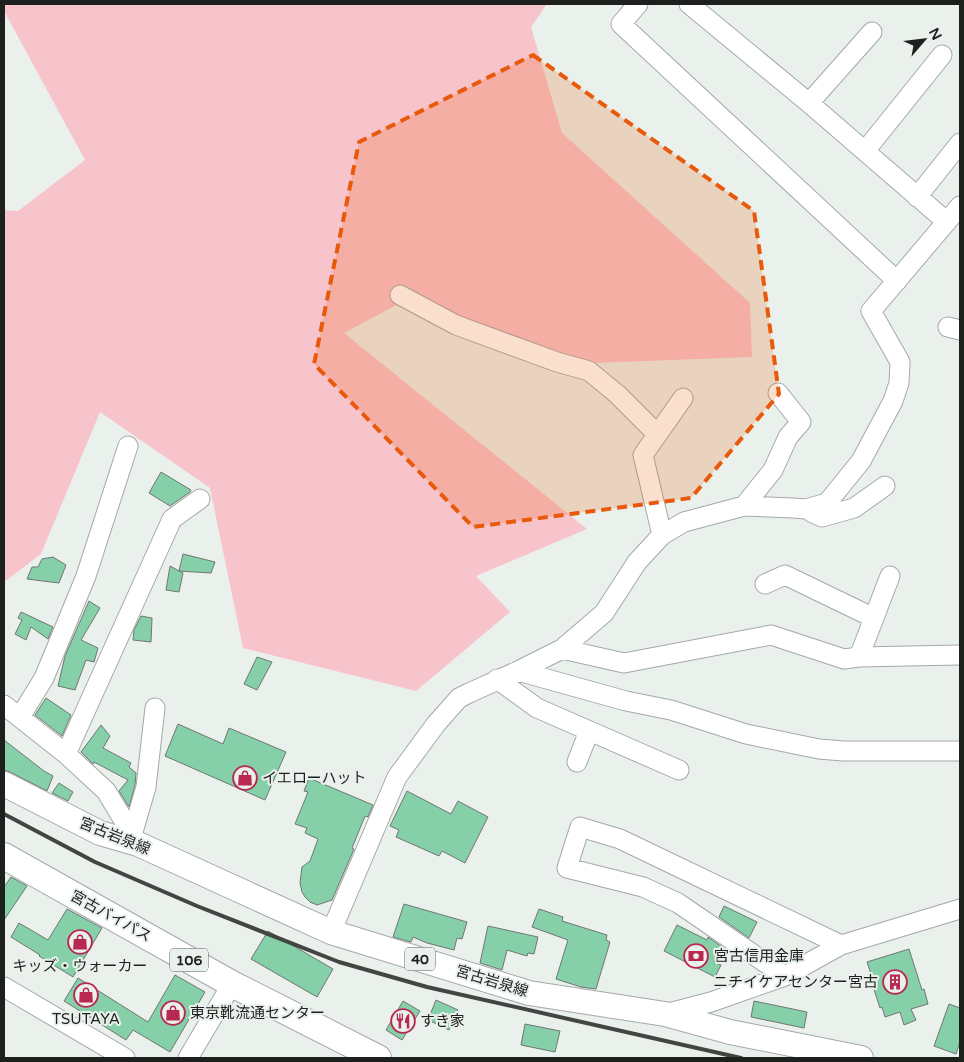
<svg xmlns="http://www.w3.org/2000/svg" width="964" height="1062" viewBox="0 0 964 1062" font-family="'Varela Round','Noto Sans JP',sans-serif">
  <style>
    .green { fill: #f8c4cb }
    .building { fill: #85cfa9; stroke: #717673 }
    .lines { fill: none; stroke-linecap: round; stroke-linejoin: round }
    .minor-casing { stroke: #a4a9a6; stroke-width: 21 }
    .major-casing { stroke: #a4a9a6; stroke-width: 26 }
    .highway-casing { stroke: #a4a9a6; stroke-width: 28 }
    .minor { stroke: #fff; stroke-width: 19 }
    .major { stroke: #fff; stroke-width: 24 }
    .highway { stroke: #fff; stroke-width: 26 }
    .rail { stroke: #424542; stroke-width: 4 }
    .marked { fill: #e8590c; fill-opacity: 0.2; stroke: #e8590c; stroke-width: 4; stroke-dasharray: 10 6; stroke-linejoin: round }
    .labels { text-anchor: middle; stroke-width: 4; stroke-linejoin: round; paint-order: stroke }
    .shield { fill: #eaf0ec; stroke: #5b5e5c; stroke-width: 1 }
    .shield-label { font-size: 14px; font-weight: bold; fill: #1e201e }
    .poi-label { font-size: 15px; fill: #1e201e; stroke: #eaf0ec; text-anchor: start }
    .street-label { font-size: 15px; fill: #1e201e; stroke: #eaf0ec }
  </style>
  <rect width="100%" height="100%" fill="#eaf0ec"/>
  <path class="green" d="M4,4H547L531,27L562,133L750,303L752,357L538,365L417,294L344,333L587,529L476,576L510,612L416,691L243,648L210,488L100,412L41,554L4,582V210L18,211L85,160L4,11Z"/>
  <path class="building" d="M161,472L191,490L190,492L170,506L149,493Z
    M183,554L215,562L211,573L179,571Z
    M53,557L66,565L59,583L27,579L32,567H38L42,559Z
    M170,566L183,573L179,592L166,590Z
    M89,601L100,608L81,640L98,648L94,662L86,660L75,690L58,686L65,656Z
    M21,612L53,627L48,639L31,627L26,640L15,634L22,620L18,618Z
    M141,616L152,618L151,642L133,640L134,630Z
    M257,657L272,662L257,690L244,684Z
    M46,698L71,715L62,736L35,715Z
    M178,724L223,744L229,728L286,752L265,800L165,756Z
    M101,725L110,736L103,748L131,763L129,767L136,773L135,785L129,807L119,791L128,780L94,762L93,764L81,752Z
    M4,740L44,771L53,776L47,791L10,772L4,770Z
    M309,778L373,805L368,817L365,816L352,848L354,849L332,900L317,905L310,902L305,897L302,892L300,883L302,867L310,861L318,839L305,833L307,828L295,824L308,792L304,791Z
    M59,783L73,792L68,801L52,793Z
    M407,791L451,814L458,801L488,817L465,863L442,851L439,856L396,837L399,830L390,826Z
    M11,877L27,886L4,920V887Z
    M404,904L467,922L462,939L457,938L454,950L427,943L413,937L411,942L393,937Z
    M724,906L757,922L749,938L719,917Z
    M67,909L102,928L73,977L39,956L40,955L11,937L19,923L48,940Z
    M539,909L563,917L562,921L607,935L606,940L610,942L596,989L581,987L556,979L568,940L532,927Z
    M677,925L707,940L708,937L722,947L714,962L721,965L715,977L664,951Z
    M488,926L538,937L534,954L528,953L527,956L507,950L502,970L480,963Z
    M268,931L333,969L317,997L251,959Z
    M909,949L922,990L924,989L928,1004L911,1009L916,1020L904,1025L900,1012L885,1017L882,1007L880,1008L869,974H871L867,962Z
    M175,975L205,992L170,1052L133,1030L126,1040L64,1001L78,978L148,1022Z
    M436,1000L458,1010L449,1030L428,1020Z
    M403,1001L420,1011L402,1040L386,1030Z
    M754,1001L807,1012L804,1028L751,1017Z
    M949,1004L960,1008V1042L956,1054L934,1046Z
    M525,1024L560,1031L555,1052L521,1045Z"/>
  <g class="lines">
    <g class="minor-casing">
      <path id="minor" d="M638,4L621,24L897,281
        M689,4L809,103L947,222
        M809,103L872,32
        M865,151L942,55
        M917,197L960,143
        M400,295L456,325L557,362L589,371L617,394L657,434
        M948,327L960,330
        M744,506L773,470L788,437L801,422L778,393
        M811,512L822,517L854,508L885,486
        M662,535L643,455L683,398
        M765,584L785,575L874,618
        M562,649L624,663L771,635L844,659L859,657L960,655
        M859,657L890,576
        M518,671L626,701L671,710L746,734L819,749L843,751H960
        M497,679L537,708L679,770
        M4,705L66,754L106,791L138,844
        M20,717L44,678L86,576L128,446
        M66,754L172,519L200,499
        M577,762L589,731
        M132,835L146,787L155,708
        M331,932L397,777L436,724L459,698L469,693L518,671L562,649L604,613L637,562L662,535L684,522L744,506L793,508L806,509L827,503L861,461L893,401L899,383L900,362L871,311L960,206
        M785,976L678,903L643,887L567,868L580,827L620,839L841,945
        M4,987L125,1058
        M665,1014L711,1002L785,976L841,945L960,909
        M188,1058L232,984"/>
    </g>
    <g class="major-casing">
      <path id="major" d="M4,784L100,833L138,844L331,932L529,993L665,1014L730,1032L861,1058"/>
    </g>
    <g class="highway-casing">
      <path id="highway" d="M4,856L232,984L378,1058"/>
    </g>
    <use href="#minor" class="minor"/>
    <use href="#major" class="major"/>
    <use href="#highway" class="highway"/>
    <path class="rail" d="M4,814L95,862L197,906L339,962L427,987L741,1058"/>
  </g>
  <path class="marked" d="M533,55L754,211L779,394L691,498L473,527L314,364L359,142Z"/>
  <defs>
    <g id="shop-ring" transform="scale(1.25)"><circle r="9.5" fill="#eaf0ec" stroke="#b82851" stroke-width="1.5"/><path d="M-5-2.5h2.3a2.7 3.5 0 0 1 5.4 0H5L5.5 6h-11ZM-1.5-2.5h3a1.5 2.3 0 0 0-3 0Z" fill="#b82851"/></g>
    <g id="bank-ring" transform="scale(1.25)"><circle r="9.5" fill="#eaf0ec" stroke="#b82851" stroke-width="1.5"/><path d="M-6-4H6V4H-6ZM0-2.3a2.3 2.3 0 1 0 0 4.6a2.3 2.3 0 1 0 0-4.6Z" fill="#b82851"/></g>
    <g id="building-ring" transform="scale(1.25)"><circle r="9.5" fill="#eaf0ec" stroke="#b82851" stroke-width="1.5"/><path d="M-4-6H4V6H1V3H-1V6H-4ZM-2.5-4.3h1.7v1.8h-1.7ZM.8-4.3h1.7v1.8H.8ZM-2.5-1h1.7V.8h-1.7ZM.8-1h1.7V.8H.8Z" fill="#b82851"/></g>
    <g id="restaurant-ring" transform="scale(1.25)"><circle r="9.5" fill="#eaf0ec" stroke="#b82851" stroke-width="1.5"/><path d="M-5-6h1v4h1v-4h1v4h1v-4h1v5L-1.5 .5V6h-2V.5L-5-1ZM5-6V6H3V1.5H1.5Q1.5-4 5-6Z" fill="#b82851"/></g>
  </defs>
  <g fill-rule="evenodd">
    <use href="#shop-ring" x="245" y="778"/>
    <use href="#shop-ring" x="80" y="942"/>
    <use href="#bank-ring" x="696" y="956"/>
    <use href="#building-ring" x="895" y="982"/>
    <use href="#shop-ring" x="86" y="995"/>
    <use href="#shop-ring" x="173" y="1013"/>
    <use href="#restaurant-ring" x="403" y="1021"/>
  </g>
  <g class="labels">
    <g class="shield">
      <rect x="405" y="947.5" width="30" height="23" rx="4"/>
      <rect x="170" y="948.5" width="38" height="23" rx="4"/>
    </g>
    <g class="shield-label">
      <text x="420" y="964">40</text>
      <text x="189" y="965">106</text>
    </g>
    <g class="poi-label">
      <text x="262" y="783">イエローハット</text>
      <text x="714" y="961">宮古信用金庫</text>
      <text x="80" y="971" text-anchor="middle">キッズ・ウォーカー</text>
      <text x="878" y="987" text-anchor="end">ニチイケアセンター宮古</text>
      <text x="190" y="1018">東京靴流通センター</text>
      <text x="86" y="1024" text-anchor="middle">TSUTAYA</text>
      <text x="420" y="1026">すき家</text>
    </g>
    <g class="street-label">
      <text transform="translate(115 836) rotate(22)" y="5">宮古岩泉線</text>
      <text transform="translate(111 916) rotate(29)" y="5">宮古バイパス</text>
      <text transform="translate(492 981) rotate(17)" y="5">宮古岩泉線</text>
    </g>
  </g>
  <rect width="964" height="1062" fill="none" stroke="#1e201e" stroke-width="10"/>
  <g transform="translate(924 40) rotate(62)" stroke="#eaf0ec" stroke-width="4" paint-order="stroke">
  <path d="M0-4L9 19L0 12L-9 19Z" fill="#1e201e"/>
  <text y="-8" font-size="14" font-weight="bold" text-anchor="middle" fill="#1e201e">N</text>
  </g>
</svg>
